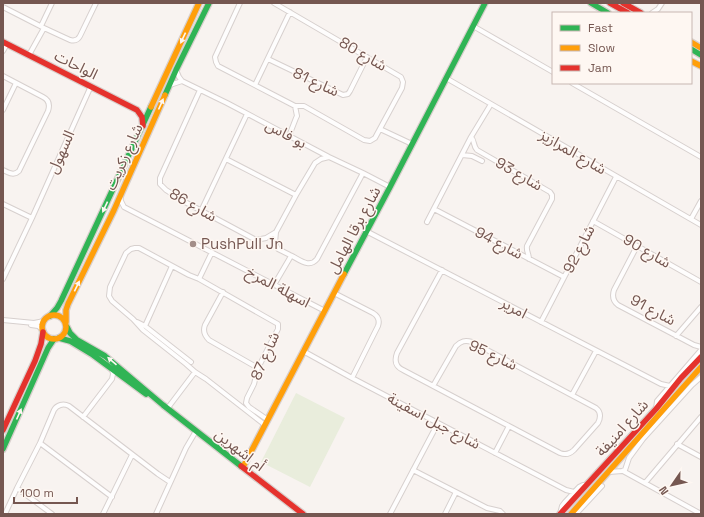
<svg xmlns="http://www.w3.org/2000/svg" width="704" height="517" viewBox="0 0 704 517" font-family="'Space Grotesk','Noto Sans Arabic',sans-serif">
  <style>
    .green { fill: #e9eddc }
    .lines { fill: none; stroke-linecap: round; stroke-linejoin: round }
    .street-casing { stroke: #d7d0ce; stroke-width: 6 }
    .fast-casing { stroke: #d8cfcc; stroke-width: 8 }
    .slow-casing { stroke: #d8cfcc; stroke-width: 8 }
    .jam-casing { stroke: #d8cfcc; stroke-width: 8 }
    .street { stroke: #fefdfd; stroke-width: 4 }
    .fast { stroke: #30b455; stroke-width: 5.5 }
    .slow { stroke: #ff9f0a; stroke-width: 5.5 }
    .jam { stroke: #e5322d; stroke-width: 5.5 }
    .oneway { fill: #fef7f2 }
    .poi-dot { fill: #a38e89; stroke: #fef7f2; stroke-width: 1.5 }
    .labels { text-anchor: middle; stroke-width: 3; stroke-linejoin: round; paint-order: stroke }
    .street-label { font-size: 15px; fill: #755751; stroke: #fef7f2 }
    .poi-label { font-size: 15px; fill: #755751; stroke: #fef7f2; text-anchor: start }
  </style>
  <rect width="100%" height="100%" fill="#f8f3f0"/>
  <path class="green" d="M296,393L345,418L310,487L261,462Z"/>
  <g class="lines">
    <g class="street-casing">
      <path id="street" d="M240,3L215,57L216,62L218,66L295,106H304L364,140L370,141L375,138L402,88L403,82L401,77L274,3
        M3,7L44,28L70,40C74,41 78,40 80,36L96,3
        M652,13L658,9L662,3
        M41,26L52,3
        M473,26L553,72
        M3,51L7,44
        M29,55L44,28
        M268,59L343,95L348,94L350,91L367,57
        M176,70L179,77L182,81L227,103L329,157L363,173L390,187
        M3,76L43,97C49,100 50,105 48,111L19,171C14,176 9,173 3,170
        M446,78L701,225
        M572,83L701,157
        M170,85L182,81
        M255,85L290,12
        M200,90L160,178V184L166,190L185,202L256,240L266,238L276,232
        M3,110L16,83
        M380,129L412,144
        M289,136L296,118L297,116L295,106
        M471,137C475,141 473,146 477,150L550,192L552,195V199L527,246C526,251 529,254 529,259
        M462,155L472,156L482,161
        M329,157L321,159L315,163L296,195L276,232L275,243L278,249C282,251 286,253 290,255C299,259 309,269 317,259L363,173
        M226,159L296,195
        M120,196L121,201L124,207L325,311
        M3,204L32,218
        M434,209L564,277
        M201,211L247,114
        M691,219L701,201
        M593,221L701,282
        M427,222L471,137L491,104
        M366,231L661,384L670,386
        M637,246L614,290C612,296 613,301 618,305L694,345L701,347
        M212,252L199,279L189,275L139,248H135L131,249L126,253L110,287L109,296L112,301L133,319L143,330L186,364L195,372L206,379L265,425
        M3,279L32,218L91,86
        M199,279L278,324V329L258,368L254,384L247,398L246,403L249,407L268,420
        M274,285L291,256
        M223,292L205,325C203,330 204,335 209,340L258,368
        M334,293L373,313C378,316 380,320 378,326L352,378
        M3,320L34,323L44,321
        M137,322L145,326L191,362
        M541,322L616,177
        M31,325L38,326L42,329
        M145,326L172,266
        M676,336L701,307
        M303,351L352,378L566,490L574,492
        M433,386L456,346C461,341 465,340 472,342L596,408C601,412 601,417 598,423L574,450C570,454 565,455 560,453C508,425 455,398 403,370C396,367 394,361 397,353L442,270
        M572,395L596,351
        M167,409L195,372
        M656,409L657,401L701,350
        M83,417L112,379L113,374L112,369
        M40,443L112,497
        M677,444L701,457
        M495,453L509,426
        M413,470L487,508L500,511L503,514
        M623,471L701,514
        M609,472L622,471L625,470L629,458L643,439L692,385L701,377
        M645,483L701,417
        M17,488L52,514
        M5,514L17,488L40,443L54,410C57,405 63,403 69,406L158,474L170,482
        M103,514L129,461L132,455
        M156,514L186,448L196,431
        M390,514L438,423
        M445,514L456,492
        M560,514L562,506L565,502L579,487L583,485H587
        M576,514L602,486"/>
    </g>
    <g class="fast-casing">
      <path id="fast" d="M591,3L608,13
        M691,49L701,55
        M165,95L176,70L209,3
        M344,274L390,187L485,3
        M50,316L57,308L61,301L151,107
        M67,327L70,333L77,340L105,356L163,405L241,466
        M59,338L70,341L93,355L146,394
        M3,449L48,348L54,339"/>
    </g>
    <g class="slow-casing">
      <path id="slow" d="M691,42L701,48
        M691,61L701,66
        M151,107L199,3
        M42 327a12 12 0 1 1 24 0a12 12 0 1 1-24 0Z
        M66,322V310L68,304L114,210L165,95
        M243,467L344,274
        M571,514L701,367"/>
    </g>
    <g class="jam-casing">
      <path id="jam" d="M610,3L628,13
        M623,3L641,13
        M3,42L137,110L142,117L143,126
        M3,430L35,361L41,344L43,332
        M241,466L303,514
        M560,514L656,409L681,378L701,357"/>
    </g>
    <use href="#street" class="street"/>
    <use href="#fast" class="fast"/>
    <use href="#slow" class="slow"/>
    <use href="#jam" class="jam"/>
  </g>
  <defs><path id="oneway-solid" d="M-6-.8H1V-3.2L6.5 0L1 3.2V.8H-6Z"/></defs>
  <g class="oneway">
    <use href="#oneway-solid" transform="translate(183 38) rotate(115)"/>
    <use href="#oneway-solid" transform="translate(161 104) rotate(-66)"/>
    <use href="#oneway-solid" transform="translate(105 207) rotate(115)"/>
    <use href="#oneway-solid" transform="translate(77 286) rotate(-64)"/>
    <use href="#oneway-solid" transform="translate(112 361) rotate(-139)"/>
    <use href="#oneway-solid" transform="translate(19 414) rotate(-66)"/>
  </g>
  <circle class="poi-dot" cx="193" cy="244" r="4"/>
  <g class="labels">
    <g class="street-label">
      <text transform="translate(363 54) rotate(30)" y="5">شارع 80</text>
      <text transform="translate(76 65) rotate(27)" y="5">الواحات</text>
      <text transform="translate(316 82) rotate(25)" y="5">شارع 81</text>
      <text transform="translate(286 134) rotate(28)" y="5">بو فاس</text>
      <text transform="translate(61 152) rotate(-66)" y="5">السهول</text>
      <text transform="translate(573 152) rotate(30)" y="5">شارع المرازيز</text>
      <text transform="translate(124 157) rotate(-66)" y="5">شارع زكريت</text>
      <text transform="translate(519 174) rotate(30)" y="5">شارع 93</text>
      <text transform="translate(193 205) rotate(30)" y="5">شارع 86</text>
      <text transform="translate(354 230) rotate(-62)" y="5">شارع برقا الهامل</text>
      <text transform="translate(499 243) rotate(28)" y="5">شارع 94</text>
      <text transform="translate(579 249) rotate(-63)" y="5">شارع 92</text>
      <text transform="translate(647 251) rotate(30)" y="5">شارع 90</text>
      <text transform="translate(278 287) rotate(28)" y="5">اسهلة المرخ</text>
      <text transform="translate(514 308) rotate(28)" y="5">امرير</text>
      <text transform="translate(653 310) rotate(28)" y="5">شارع 91</text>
      <text transform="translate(493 355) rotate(25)" y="5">شارع 95</text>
      <text transform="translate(265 356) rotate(-67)" y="5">شارع 87</text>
      <text transform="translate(434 421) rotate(28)" y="5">شارع جبل اسفينة</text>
      <text transform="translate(622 428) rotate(-48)" y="5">شارع امنيفة</text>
      <text transform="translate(240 450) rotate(38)" y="5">أم اشهرين</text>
    </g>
    <g class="poi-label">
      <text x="201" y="249">PushPull Jn</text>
    </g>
  </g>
  <rect width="704" height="517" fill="none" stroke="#755751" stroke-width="8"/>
  <rect x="552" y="12" width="140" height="72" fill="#fef7f2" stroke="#c7b7b2"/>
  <rect x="560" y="25" width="20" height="6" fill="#30b455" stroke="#c7b7b2"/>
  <text x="588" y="32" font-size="12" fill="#755751">Fast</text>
  <rect x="560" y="45" width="20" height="6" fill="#ff9f0a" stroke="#c7b7b2"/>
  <text x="588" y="52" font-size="12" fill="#755751">Slow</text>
  <rect x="560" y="65" width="20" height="6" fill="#e5322d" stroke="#c7b7b2"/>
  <text x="588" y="72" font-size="12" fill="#755751">Jam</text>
  <g transform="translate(672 485) rotate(236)" stroke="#fef7f2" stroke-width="3" paint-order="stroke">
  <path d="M0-3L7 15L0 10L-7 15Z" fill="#755751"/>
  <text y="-6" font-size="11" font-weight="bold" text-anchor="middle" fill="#755751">N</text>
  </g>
  <path d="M14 497v6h63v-6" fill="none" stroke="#755751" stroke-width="2"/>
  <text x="20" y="497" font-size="12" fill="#755751" stroke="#fef7f2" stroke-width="3" paint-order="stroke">100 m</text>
</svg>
